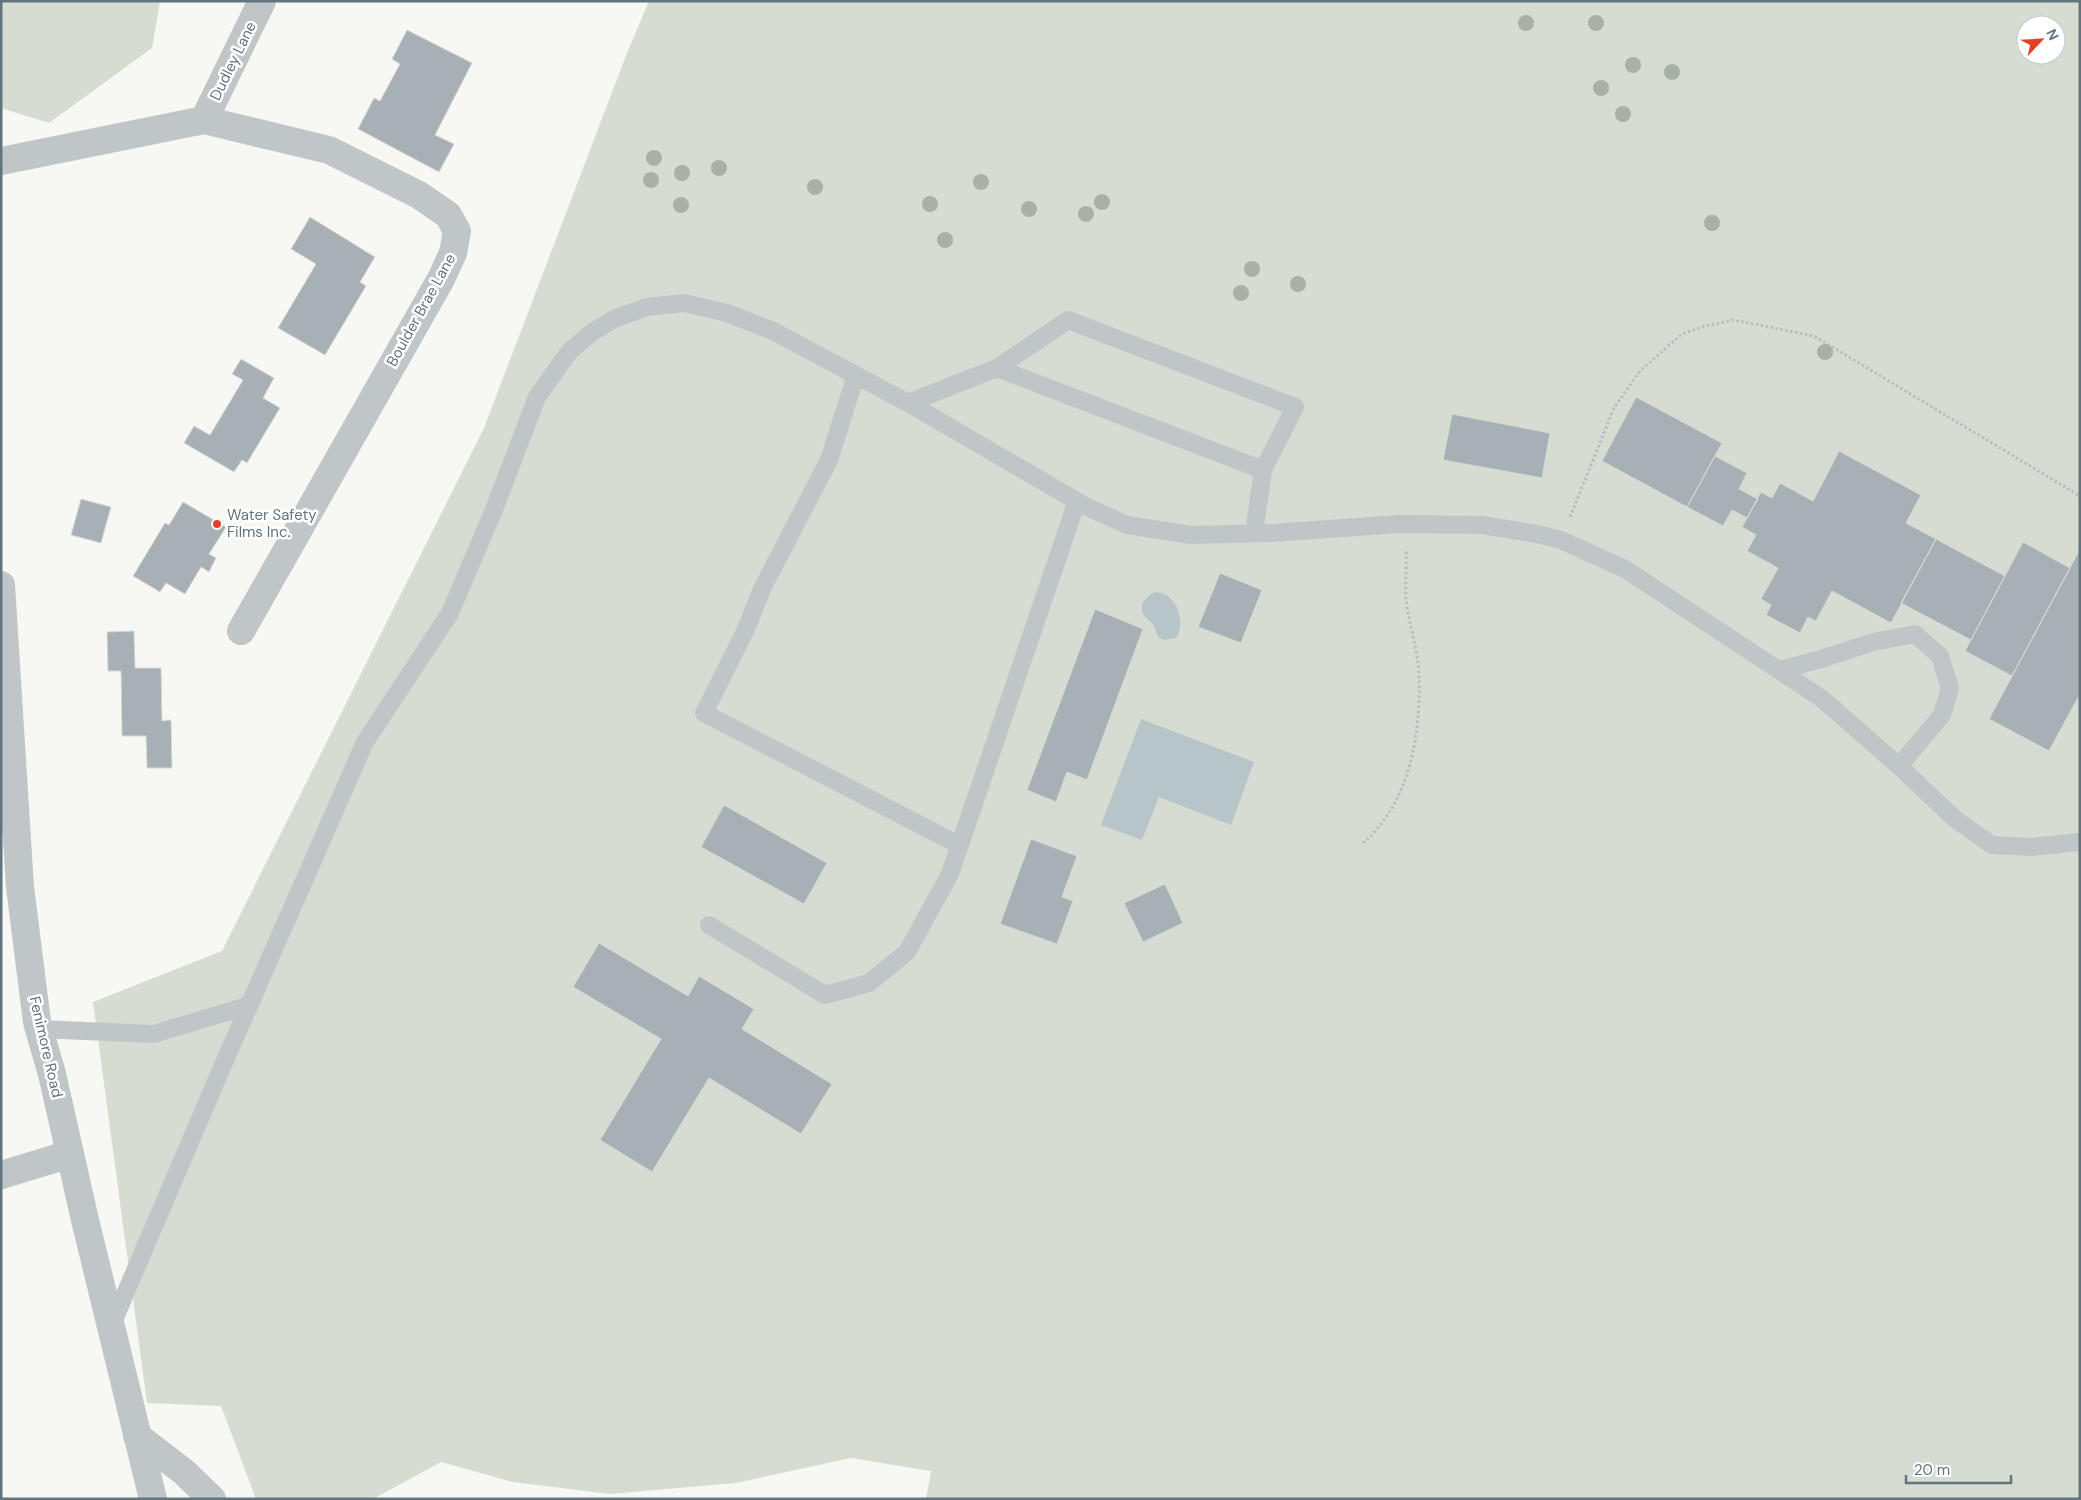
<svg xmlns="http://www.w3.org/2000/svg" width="2081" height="1500" viewBox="0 0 2081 1500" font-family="'DM Sans',sans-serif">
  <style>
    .green { fill: #d7dcd3; fill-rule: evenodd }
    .water { fill: #b7c5c8 }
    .building { fill: #a7b1b5; stroke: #d8d8d6 }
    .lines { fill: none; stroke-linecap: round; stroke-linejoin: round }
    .path { stroke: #babdbf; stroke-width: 3; stroke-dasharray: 2.5 2.5; stroke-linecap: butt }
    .service { stroke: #c0c5c8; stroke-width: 18 }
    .minor { stroke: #c0c5c8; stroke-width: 28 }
    .tertiary { stroke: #c0c5c8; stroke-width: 28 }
    .tree { fill: #a8b1a3 }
    .poi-dot { fill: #e43f27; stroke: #fff; stroke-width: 2 }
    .labels { text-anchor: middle; stroke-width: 5; stroke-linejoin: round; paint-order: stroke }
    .street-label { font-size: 15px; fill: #62757f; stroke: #fff }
    .poi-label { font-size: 15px; fill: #62757f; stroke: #fff; text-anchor: start }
  </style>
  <rect width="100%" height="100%" fill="#f7f7f4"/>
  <path class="green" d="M1,1H160L152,48L49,123L1,108Z
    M649,1H2080V1499H926L931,1471L851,1458L736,1483L610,1494L513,1482L441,1462L373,1499H256L221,1406L147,1403L93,1002L222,951L484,428L627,53ZM2026,25H2056V55H2026Z"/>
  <path class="water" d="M1155,592C1176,592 1187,622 1176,638L1164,640L1159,638C1156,633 1155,627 1152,623C1150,621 1148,620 1146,618C1137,607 1144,597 1155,592Z
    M1141,719L1254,762L1231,825L1159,797L1142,840L1101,825Z"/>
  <path class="building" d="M407,30L472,63L435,135L454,144L439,172L358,129L374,98L380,101L400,64L392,59Z
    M310,217L375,257L360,282L366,286L325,355L278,328L316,264L291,249Z
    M241,359L274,378L263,398L280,408L247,463L242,460L234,472L184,443L194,426L210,435L243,380L232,374Z
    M1636,397L1722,443L1687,507L1602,461Z
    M1452,414L1550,433L1542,478L1443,460Z
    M1839,451L1921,495L1906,523L1936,539L1891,623L1832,591L1816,621L1808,617L1800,633L1766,615L1771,605L1761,599L1778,568L1747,551L1756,535L1742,527L1761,492L1772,498L1780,483L1813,501Z
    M1715,456L1747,473L1739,489L1758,499L1747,518L1732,510L1723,526L1687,507Z
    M81,499L111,507L101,543L71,535Z
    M183,502L226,527L209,554L216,558L209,572L201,567L185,594L166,583L160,592L133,576L165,523L169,525Z
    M1936,539L2005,576L1971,640L1901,603Z
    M2023,542L2070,568L2012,676L1965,651Z
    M2080,549V694L2049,751L1989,719Z
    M1220,573L1262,590L1241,643L1198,627Z
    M1095,609L1143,629L1087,780L1067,772L1056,802L1027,790Z
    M134,631L135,668H161L162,721L171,720L172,768H147L146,736H122L121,671H108L107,632Z
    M724,805L827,863L804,904L701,847Z
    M1031,839L1077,856L1062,897L1073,901L1057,944L1000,924Z
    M1165,884L1183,923L1143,942L1124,903Z
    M599,943L688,996L699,976L754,1009L742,1029L832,1084L801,1134L709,1078L652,1172L600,1140L661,1039L573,987Z"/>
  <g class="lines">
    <path class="path" d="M1570,517L1614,408L1640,371L1682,334L1705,326L1733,320L1814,336L2080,496
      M1363,843C1410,803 1421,734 1419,675C1418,650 1409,625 1406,599C1405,583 1407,566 1406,550"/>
    <path class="service" d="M997,368L1263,470
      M856,375L829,460L763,587L745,631L704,713L959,845
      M908,403L997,368L1068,320L1295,407L1263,470L1254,533
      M1779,670L1818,660L1873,642L1915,634L1940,656L1950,688L1942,715L1899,766
      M709,925L825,995L869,983L907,952L950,874L1077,501
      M39,1029L154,1034L250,1005
      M111,1327L223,1065L365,742L450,613L495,507L537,397L569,352L591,333L614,319L647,307L684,303L727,313L773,331L908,403L1087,507L1127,525L1191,535L1272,533L1399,524L1482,525L1537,534L1561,540L1625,569L1821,698L1899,766L1955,819L1992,845L2031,847L2080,842"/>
    <path class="minor" d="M204,120L262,1
      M1,161L204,120L329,150L419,195L448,215L457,231L453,253L441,279L241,631
      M1,1175L70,1154
      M137,1436L184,1472L212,1499"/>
    <path class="tertiary" d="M1,585L20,887L37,1022L52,1074L85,1220L153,1499"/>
  </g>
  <g class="tree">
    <circle cx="1526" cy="23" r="8"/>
    <circle cx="1596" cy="23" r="8"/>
    <circle cx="1633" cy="65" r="8"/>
    <circle cx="1672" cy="72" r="8"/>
    <circle cx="1601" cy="88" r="8"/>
    <circle cx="1623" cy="114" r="8"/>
    <circle cx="654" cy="158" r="8"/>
    <circle cx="719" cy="168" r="8"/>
    <circle cx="682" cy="173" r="8"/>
    <circle cx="651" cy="180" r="8"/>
    <circle cx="981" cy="182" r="8"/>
    <circle cx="815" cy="187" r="8"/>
    <circle cx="1102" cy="202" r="8"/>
    <circle cx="930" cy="204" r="8"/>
    <circle cx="681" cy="205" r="8"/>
    <circle cx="1029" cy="209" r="8"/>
    <circle cx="1086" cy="214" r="8"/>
    <circle cx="1712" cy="223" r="8"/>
    <circle cx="945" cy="240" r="8"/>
    <circle cx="1252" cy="269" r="8"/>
    <circle cx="1298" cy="284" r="8"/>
    <circle cx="1241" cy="293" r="8"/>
    <circle cx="1825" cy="352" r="8"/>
  </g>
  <circle class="poi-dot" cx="217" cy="524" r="5"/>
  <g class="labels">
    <g class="street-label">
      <text transform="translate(233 61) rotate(-64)" y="5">Dudley Lane</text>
      <text transform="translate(421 310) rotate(-61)" y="5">Boulder Brae Lane</text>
      <text transform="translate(46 1047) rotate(77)" y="5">Fenimore Road</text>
    </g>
    <g class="poi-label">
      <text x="227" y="520">Water Safety<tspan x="227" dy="17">Films Inc.</tspan></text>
    </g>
  </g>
  <rect width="2081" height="1500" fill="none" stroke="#62757f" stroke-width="5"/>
  <g transform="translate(2041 40) rotate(65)"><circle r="24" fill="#ffffff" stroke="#c0c8cc"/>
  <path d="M0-4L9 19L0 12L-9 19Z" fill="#e43f27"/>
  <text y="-8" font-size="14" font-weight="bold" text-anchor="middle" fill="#62757f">N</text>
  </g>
  <path d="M1906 1475v8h105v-8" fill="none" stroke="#62757f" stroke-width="2.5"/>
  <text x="1914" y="1475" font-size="15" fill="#62757f" stroke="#ffffff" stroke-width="4" paint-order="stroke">20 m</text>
</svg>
